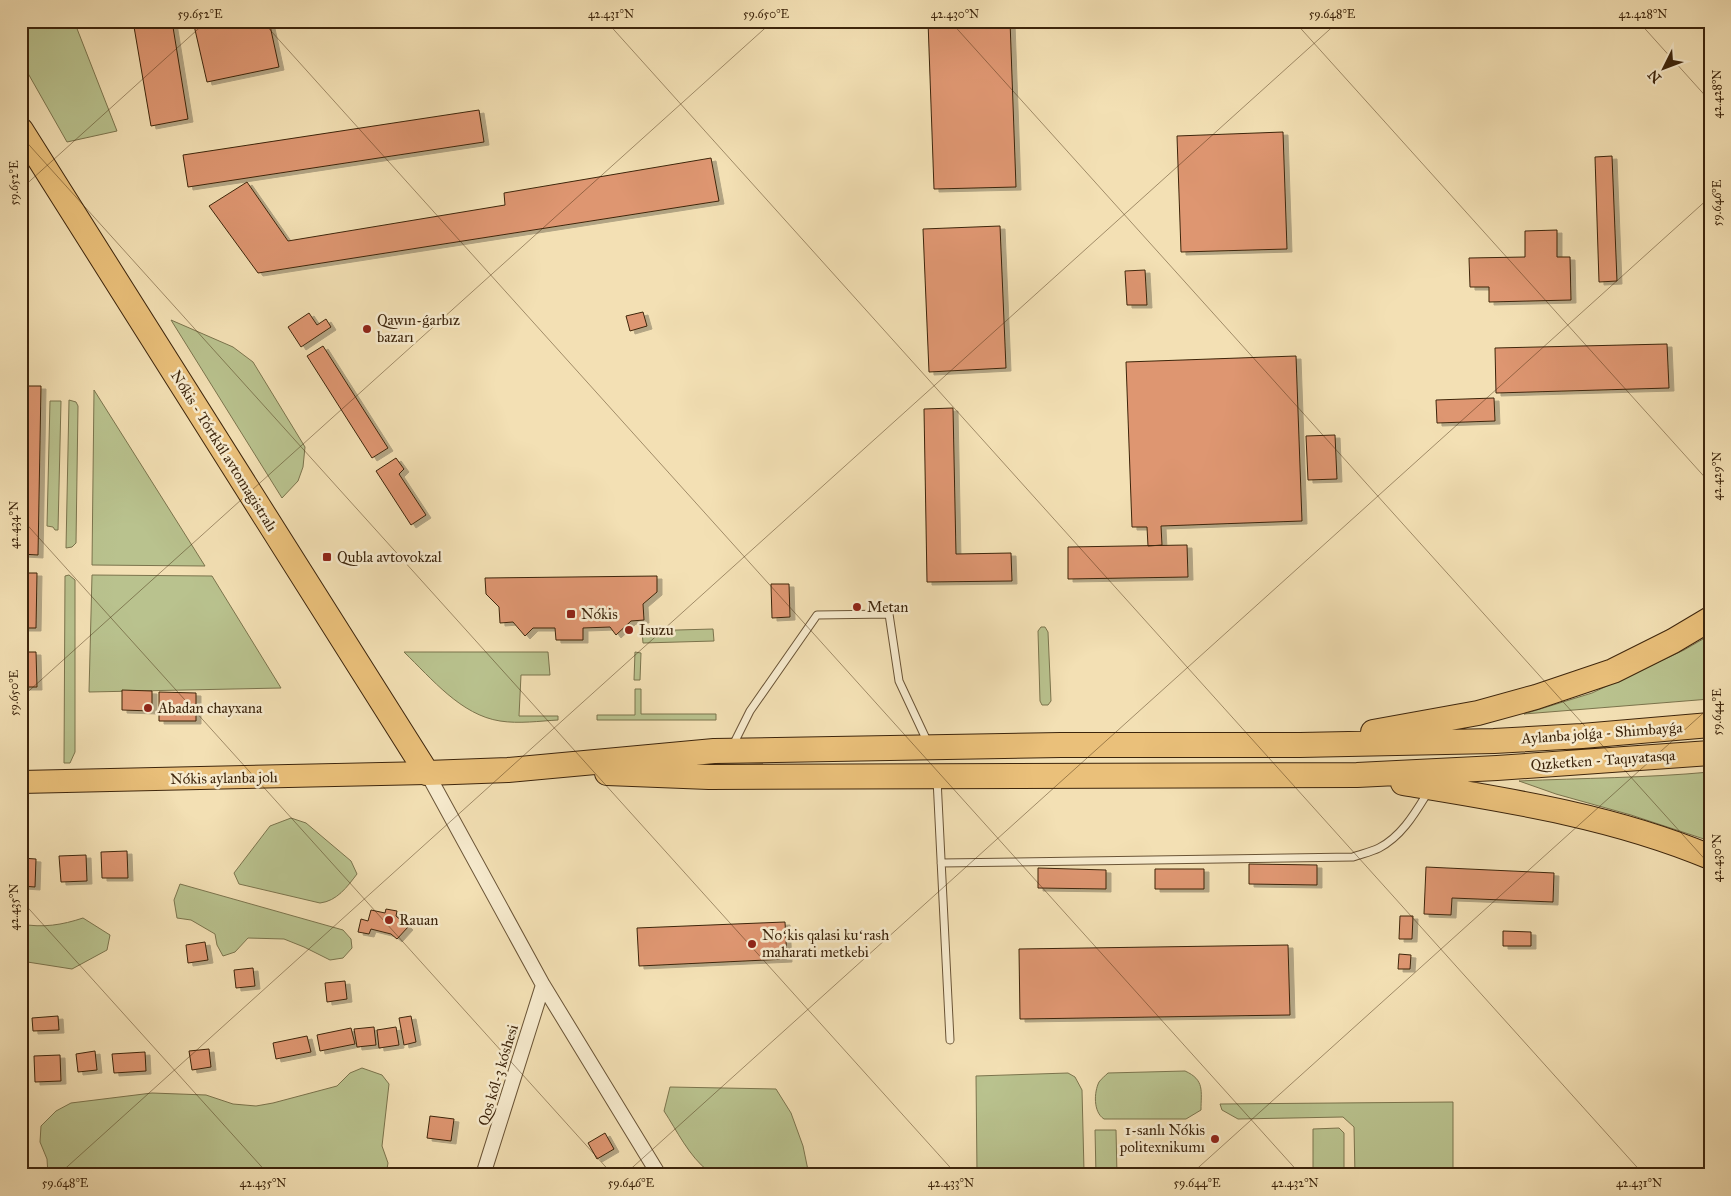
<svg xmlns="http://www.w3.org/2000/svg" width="1731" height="1196" viewBox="0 0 1731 1196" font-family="'IM FELL Great Primer',serif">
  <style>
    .green { fill: #b9c28e; stroke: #7b744d }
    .building { fill: #de9671; stroke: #3d250c; filter: url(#shadow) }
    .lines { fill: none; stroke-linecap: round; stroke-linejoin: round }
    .service-casing { stroke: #6a5436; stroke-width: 9 }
    .minor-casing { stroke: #6a5436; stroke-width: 16 }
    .primary-casing { stroke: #3d250c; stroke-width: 24 }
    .trunk-casing { stroke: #3d250c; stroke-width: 26 }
    .service { stroke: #f7ebce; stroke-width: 7 }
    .minor { stroke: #f7ebce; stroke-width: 14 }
    .primary { stroke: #eac07a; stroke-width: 22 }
    .trunk { stroke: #eac07a; stroke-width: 24 }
    .ticks { fill: none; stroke: #3d250c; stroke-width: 1; stroke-opacity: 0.45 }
    .poi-dot { fill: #8f2418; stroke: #f7ebce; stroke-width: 2 }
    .labels { text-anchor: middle; stroke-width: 5; stroke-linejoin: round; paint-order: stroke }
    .poi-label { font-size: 15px; fill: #3d250c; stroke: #f7ebce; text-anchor: start }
    .street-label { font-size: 15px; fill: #3d250c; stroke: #f7ebce }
    .neatline { fill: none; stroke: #3d250c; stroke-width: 2 }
    .ticks-label { font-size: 12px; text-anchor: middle; fill: #3d250c }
  </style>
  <defs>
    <filter id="shadow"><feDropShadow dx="5" dy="3" stdDeviation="0" flood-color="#0004"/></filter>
  </defs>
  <rect width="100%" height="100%" fill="#f3e0b4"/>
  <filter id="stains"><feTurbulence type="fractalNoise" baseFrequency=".004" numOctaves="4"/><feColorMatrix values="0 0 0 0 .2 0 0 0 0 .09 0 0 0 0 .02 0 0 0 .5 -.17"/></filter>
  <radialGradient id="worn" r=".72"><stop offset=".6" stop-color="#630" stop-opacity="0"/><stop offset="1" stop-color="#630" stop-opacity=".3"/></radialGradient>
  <path class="green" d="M21,21H74L117,131L67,142L21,61Z
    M171,320L233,347L253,362L305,447L303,467L298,481L282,498Z
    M94,390L205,566L92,565Z
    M69,400L76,402L78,406L76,543L72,547L66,548Z
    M50,401H61L58,530H55L53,527L47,526Z
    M69,575L75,580V752L70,763H64L65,576Z
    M92,575L212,576L281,688L89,692Z
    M1041,627H1045L1048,632L1051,701L1048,705H1042L1040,701L1038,631Z
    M713,629L714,641L643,643L642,631Z
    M1710,635V699L1524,714L1592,693L1684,650Z
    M404,652H548L550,675H521L519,716H558V720C540,721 519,724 500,721C461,715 432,679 404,652Z
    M635,652L641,653L640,680H634Z
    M635,689H641V714H716V720H597V715H635Z
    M1710,772V841L1631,815L1556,794L1519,781C1582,778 1646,778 1710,772Z
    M291,818L306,823L351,861L357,874C347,887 337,901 320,903L239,884L234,873L270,826Z
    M180,884L343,930L351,939L352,948L343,958L330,960L304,947L284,939L248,938L235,952L223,956L217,945L215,934L191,920L177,918L174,900Z
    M83,918L110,935L107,950L72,969L21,961V924C43,928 62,925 83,918Z
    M362,1068L382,1075L389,1084L382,1146L388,1163L386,1175H48L47,1159L40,1142L41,1126L56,1111L71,1103L152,1093L206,1095L233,1104L256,1106L273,1103L337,1086L350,1073Z
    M1185,1071C1205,1080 1201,1091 1201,1110L1186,1119H1104C1093,1112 1094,1092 1099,1082C1102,1078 1105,1076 1108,1073Z
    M1068,1073L1075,1077L1082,1090L1084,1171L977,1172L976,1076Z
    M670,1087L776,1089L791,1113L803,1146L809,1175C792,1175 717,1178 708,1171C689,1156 677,1131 664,1111Z
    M1453,1102V1175H1355L1354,1127L1343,1117L1238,1119L1222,1110L1220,1104Z
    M1339,1128L1344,1133V1175H1313V1129Z
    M1095,1130H1116L1117,1175H1096Z"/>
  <path class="building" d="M133,21H172L188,119L151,126Z
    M193,21H269L279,67L207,82Z
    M928,21H1010L1016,187L934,189Z
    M479,110L484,142L188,187L183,155Z
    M1283,132L1287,249L1181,252L1177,136Z
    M1612,156L1617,281L1599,282L1595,157Z
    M711,158L719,201L258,273L209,206L247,182L288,241L505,205L504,193Z
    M1000,226L1006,368L929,372L923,229Z
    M1557,230V257H1570L1571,300L1489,302V287H1470L1469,258L1525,257V231Z
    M1145,270L1147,305H1127L1125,271Z
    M643,312L647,326L630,331L626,316Z
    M309,313L317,325L326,319L331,327L301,347L288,327Z
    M1667,344L1669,388L1496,393L1495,348Z
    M323,346L388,448L372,458L307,356Z
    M1296,356L1302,521L1161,526L1162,545L1148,546L1147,527H1132L1126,362Z
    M21,386H41L38,555L21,554Z
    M1494,398L1495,421L1437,423L1436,400Z
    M953,408L956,554L1011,553L1012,581L927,582L924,409Z
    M1335,435L1337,479L1308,480L1306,436Z
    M396,458L404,469L399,474L426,515L411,525L376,471Z
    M1187,545L1188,577L1068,579V547Z
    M21,573H37L36,628H21Z
    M657,576V592L643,604L644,620L631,621L616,635L610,627L583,628V640H556L555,628H533L525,636L513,622L500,623L499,607L486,594L485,578Z
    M771,584H789L790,617L772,618Z
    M21,652H36L37,687H21Z
    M122,690L152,691V711L122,710Z
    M159,692L196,693V721H159Z
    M127,851L128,878H102L101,852Z
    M86,855L87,881L61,882L59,856Z
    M21,858L36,859L35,887L21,886Z
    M1249,864L1317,865V885L1249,884Z
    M1426,867L1554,873L1553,902L1452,898L1451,915L1424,914Z
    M1038,868L1106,870V889L1038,888Z
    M1155,869H1204V889H1155Z
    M386,909L397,911L396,916L408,927L397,939L391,934L371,929L369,934L358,932L361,919L368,921L371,910L385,913Z
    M1400,916H1413L1412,939H1399Z
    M785,922L787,959L639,966L637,928Z
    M1503,931L1531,932V946H1503Z
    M205,942L208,960L188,963L186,945Z
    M1288,945L1290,1015L1020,1019L1019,949Z
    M1399,954L1411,955L1410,969H1398Z
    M253,968L255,986L236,988L234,970Z
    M345,981L347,999L327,1002L325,983Z
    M58,1016L59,1030L33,1031L32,1018Z
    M411,1016L416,1042L404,1045L399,1018Z
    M374,1027L376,1045L357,1047L354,1029Z
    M396,1027L399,1045L379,1048L377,1030Z
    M351,1028L355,1044L320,1051L317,1035Z
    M307,1036L311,1052L276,1059L273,1043Z
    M209,1049L211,1067L192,1070L189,1051Z
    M95,1051L97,1070L78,1072L76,1054Z
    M145,1052L146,1071L114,1073L112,1054Z
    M60,1055L61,1081L35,1082L34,1056Z
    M430,1116L454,1119L451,1141L427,1138Z
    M605,1133L614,1149L597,1159L588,1143Z"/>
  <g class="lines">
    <g class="service-casing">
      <path id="service" d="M732,747L750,711L817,615L889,614L899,681L928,743
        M937,779L950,1040
        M941,863L1353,857C1361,854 1371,852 1379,848C1402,836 1415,813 1428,792"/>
    </g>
    <g class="minor-casing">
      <path id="minor" d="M427,773L543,985L659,1175
        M483,1175L543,985"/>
    </g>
    <g class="primary-casing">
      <path id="primary" d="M21,782L427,773"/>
    </g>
    <g class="trunk-casing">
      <path id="trunk" d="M21,130L427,773L508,770L714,751L1061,745H1300L1494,741L1582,736L1710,725
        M1373,732L1478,713L1536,697L1613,671L1673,641L1710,619
        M607,773L709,777L1357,775L1497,768L1710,753
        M1403,783C1507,800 1612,816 1710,857"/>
    </g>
    <use href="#service" class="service"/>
    <use href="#minor" class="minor"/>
    <use href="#primary" class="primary"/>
    <use href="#trunk" class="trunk"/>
  </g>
  <path class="ticks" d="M262,21L1301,1175M606,21L1644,1175M950,21L1710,865M1294,21L1710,483M1638,21L1710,101M21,136L957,1175M21,189L207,21M21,518L613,1175M21,698L773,21M21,900L269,1175M58,1175L1339,21M624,1175L1710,197M1190,1175L1710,707"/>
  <g class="poi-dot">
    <circle cx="367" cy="329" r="5"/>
    <rect x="322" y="552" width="10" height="10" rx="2.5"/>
    <circle cx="857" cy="607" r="5"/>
    <rect x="566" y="609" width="10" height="10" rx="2.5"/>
    <circle cx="629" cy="630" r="5"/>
    <circle cx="148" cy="708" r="5"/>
    <circle cx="389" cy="920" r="5"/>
    <circle cx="752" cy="944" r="5"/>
    <circle cx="1215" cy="1139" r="5"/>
  </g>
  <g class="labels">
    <g class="poi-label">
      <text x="377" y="325">Qawın-ǵarbız<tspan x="377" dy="17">bazarı</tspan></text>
      <text x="337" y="562">Qubla avtovokzal</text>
      <text x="867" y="612">Metan</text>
      <text x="581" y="619">Nókis</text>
      <text x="639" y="635">Isuzu</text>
      <text x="158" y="713">Abadan chayxana</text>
      <text x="399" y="925">Rauan</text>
      <text x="762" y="940">Noʻkis qalasi kuʻrash<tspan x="762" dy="17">maharati metkebi</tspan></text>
      <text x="1205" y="1135" text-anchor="end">1-sanlı Nókis<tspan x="1205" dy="17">politexnikumı</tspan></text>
    </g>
    <g class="street-label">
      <text transform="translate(224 451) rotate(58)" y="5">Nókis - Tórtkúl avtomagistralı</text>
      <text transform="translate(1602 733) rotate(-4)" y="5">Aylanba jolǵa - Shimbayǵa</text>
      <text transform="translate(1603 760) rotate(-4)" y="5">Qızketken - Taqıyatasqa</text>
      <text transform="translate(224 778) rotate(-1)" y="5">Nókis aylanba jolı</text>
      <text transform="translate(498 1075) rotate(-73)" y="5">Qos kól-3 kóshesi</text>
    </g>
  </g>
  <rect width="1731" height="1196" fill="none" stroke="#f3e0b4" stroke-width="55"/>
  <g transform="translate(1664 68) rotate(228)" stroke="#f7ebce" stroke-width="4" paint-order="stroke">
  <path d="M0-4L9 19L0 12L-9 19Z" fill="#3d250c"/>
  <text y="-8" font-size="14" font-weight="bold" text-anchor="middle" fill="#3d250c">N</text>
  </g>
  <rect x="28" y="28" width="1676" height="1140" class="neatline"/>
  <g class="ticks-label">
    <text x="200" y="18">59.652°E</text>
    <text x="611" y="18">42.431°N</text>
    <text x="766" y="18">59.650°E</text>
    <text x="955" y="18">42.430°N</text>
    <text x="1332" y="18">59.648°E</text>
    <text x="1643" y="18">42.428°N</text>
    <text transform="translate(1717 94) rotate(-90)" y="4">42.428°N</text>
    <text transform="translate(14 183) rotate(-90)" y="4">59.652°E</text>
    <text transform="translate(1717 203) rotate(-90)" y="4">59.646°E</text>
    <text transform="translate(1717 476) rotate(-90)" y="4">42.429°N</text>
    <text transform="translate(14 525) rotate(-90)" y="4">42.434°N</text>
    <text transform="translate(14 693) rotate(-90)" y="4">59.650°E</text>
    <text transform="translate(1717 712) rotate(-90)" y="4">59.644°E</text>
    <text transform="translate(1717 858) rotate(-90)" y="4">42.430°N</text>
    <text transform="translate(14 907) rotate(-90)" y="4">42.435°N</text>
    <text x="65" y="1187">59.648°E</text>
    <text x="263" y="1187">42.435°N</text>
    <text x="631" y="1187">59.646°E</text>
    <text x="951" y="1187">42.433°N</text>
    <text x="1197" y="1187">59.644°E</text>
    <text x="1295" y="1187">42.432°N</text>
    <text x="1639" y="1187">42.431°N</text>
  </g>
  <rect width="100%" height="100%" filter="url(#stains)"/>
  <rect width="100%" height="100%" fill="url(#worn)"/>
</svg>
